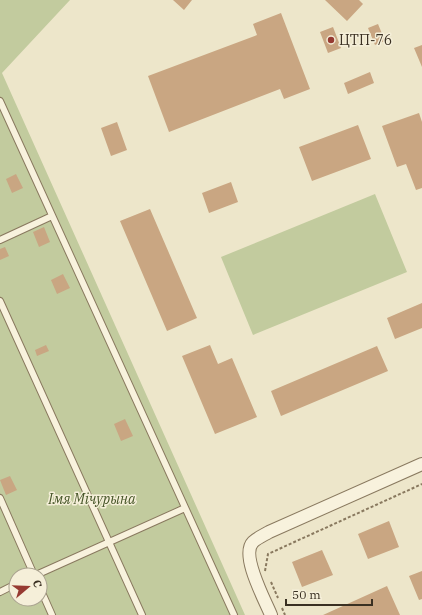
<svg xmlns="http://www.w3.org/2000/svg" width="422" height="615" viewBox="0 0 422 615" font-family="'IBM Plex Serif',serif">
  <style>
    .green { fill: #c2cb9e; fill-rule: evenodd }
    .building { fill: #c9a682 }
    .lines { fill: none; stroke-linecap: round; stroke-linejoin: round }
    .service-casing { stroke: #89795f; stroke-width: 8 }
    .minor-casing { stroke: #89795f; stroke-width: 14 }
    .path { stroke: #89795f; stroke-width: 2; stroke-dasharray: 3 2; stroke-linecap: butt }
    .service { stroke: #f8f2dd; stroke-width: 6 }
    .minor { stroke: #f8f2dd; stroke-width: 12 }
    .poi-dot { fill: #963a31; stroke: #f5efd9; stroke-width: 1.5 }
    .labels { text-anchor: middle; stroke-width: 3; stroke-linejoin: round; paint-order: stroke }
    .poi-label { font-size: 14px; fill: #3a3022; stroke: #f5efd9; text-anchor: start }
    .park-label { font-size: 14px; font-style: italic; fill: #475629; stroke: #f5efd9 }
  </style>
  <rect width="100%" height="100%" fill="#ede6ca"/>
  <path class="green" d="M0,0H70L2,73L245,615H0ZM16,575H40V599H16Z
    M375,194L407,272L253,335L221,257Z"/>
  <path class="building" d="M173,0H192L184,10Z
    M325,0H359L363,4L347,21Z
    M281,13L310,89L284,99L280,89L169,132L148,76L257,35L253,24Z
    M378,24L385,41L375,45L368,28Z
    M333,27L341,48L328,53L320,32Z
    M422,45V67L414,48Z
    M370,72L374,83L348,94L344,83Z
    M419,113L422,122V188L416,190L406,164L397,167L382,126Z
    M117,122L127,150L111,156L101,128Z
    M358,125L371,159L312,181L299,147Z
    M16,174L23,188L12,193L6,179Z
    M231,182L238,202L209,213L202,193Z
    M150,209L197,318L167,331L120,221Z
    M44,227L50,242L39,247L33,232Z
    M5,247L9,256L0,260V249Z
    M63,274L70,288L57,294L51,280Z
    M422,303V328L395,339L387,318Z
    M46,345L49,351L37,356L35,350Z
    M210,345L218,364L232,358L257,417L215,434L182,356Z
    M377,346L388,371L281,416L271,391Z
    M125,419L133,436L121,441L114,424Z
    M10,476L17,490L6,495L0,480Z
    M389,521L399,547L368,559L358,534Z
    M322,550L333,575L302,587L292,562Z
    M422,571V599L419,600L409,576Z
    M387,586L400,615H323Z"/>
  <g class="lines">
    <g class="service-casing">
      <path id="service" d="M0,101L234,615
        M0,240L52,216
        M0,301L142,615
        M0,498L34,575
        M36,575L185,508
        M40,588L52,615
        M0,592L16,584"/>
    </g>
    <g class="minor-casing">
      <path id="minor" d="M271,615C265,600 240,555 253,542C257,538 264,535 269,532L422,464"/>
    </g>
    <path class="path" d="M265,571L268,554L422,484
      M271,582L278,598
      M282,608L285,615"/>
    <use href="#service" class="service"/>
    <use href="#minor" class="minor"/>
  </g>
  <circle class="poi-dot" cx="331" cy="40" r="4"/>
  <g class="labels">
    <g class="poi-label">
      <text x="339" y="45">ЦТП-76</text>
    </g>
    <g class="park-label">
      <text x="92" y="504">Імя Мічурына</text>
    </g>
  </g>
  <g transform="translate(28 587) rotate(71)"><circle r="19" fill="#f5efd9" stroke="#aaa390"/>
  <path d="M0-3L7 15L0 10L-7 15Z" fill="#963a31"/>
  <text y="-6" font-size="11" font-weight="bold" text-anchor="middle" fill="#3a3022">С</text>
  </g>
  <path d="M286 599v6h86v-6" fill="none" stroke="#3a3022" stroke-width="2"/>
  <text x="292" y="599" font-size="12" fill="#3a3022" stroke="#f5efd9" stroke-width="3" paint-order="stroke">50 m</text>
</svg>
